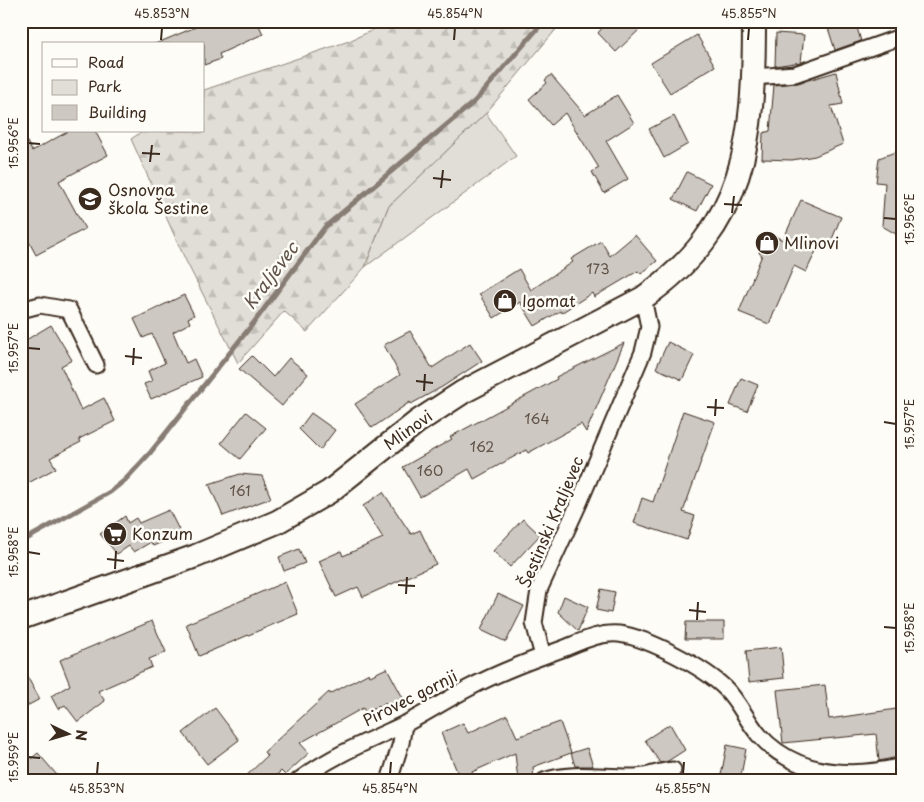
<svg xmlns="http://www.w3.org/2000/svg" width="924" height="802" viewBox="0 0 924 802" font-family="'Playpen Sans',sans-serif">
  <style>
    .green { fill: #e1ded7; stroke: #8e847a }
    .forest { fill: url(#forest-firs); stroke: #8e847a }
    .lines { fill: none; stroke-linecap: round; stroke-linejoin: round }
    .stream { stroke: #887d74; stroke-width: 5 }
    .building { fill: #cdc8c2; stroke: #3b2a1e }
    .street-casing { stroke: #3b2a1e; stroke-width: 19 }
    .secondary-casing { stroke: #3b2a1e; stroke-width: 26 }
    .street { stroke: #fdfcf7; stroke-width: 15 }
    .secondary { stroke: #fdfcf7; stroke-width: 22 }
    .ticks { fill: none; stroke: #3b2a1e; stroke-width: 2 }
    .labels { text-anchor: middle; stroke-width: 5; stroke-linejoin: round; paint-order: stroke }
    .number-label { font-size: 14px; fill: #605247 }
    .poi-label { font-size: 16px; fill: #3b2a1e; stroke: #fdfcf7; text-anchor: start }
    .street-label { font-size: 16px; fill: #3b2a1e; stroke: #fdfcf7 }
    .water-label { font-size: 18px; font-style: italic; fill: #615349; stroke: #fdfcf7 }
    .neatline { fill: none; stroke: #3b2a1e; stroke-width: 2 }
    .ticks-label { font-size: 12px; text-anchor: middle; fill: #3b2a1e }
  </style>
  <defs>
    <pattern id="forest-firs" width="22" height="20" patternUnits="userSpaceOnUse" patternTransform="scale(1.25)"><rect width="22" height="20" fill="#e1ded7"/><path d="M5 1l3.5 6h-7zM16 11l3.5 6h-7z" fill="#c2bfb8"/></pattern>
  </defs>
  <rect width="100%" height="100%" fill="#fdfcf7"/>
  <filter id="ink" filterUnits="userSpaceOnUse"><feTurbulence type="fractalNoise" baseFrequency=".02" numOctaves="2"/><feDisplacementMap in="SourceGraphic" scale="10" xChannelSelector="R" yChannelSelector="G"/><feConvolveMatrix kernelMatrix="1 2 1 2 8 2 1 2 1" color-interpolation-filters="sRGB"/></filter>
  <g filter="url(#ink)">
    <path class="green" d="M486,113L516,156L365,267L388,207Z"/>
    <path class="forest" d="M392,21H563L486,113L388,207L365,267L307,332L284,311L238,363L185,259L131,139L143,131H204V90L349,41Z"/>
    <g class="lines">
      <path class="stream" d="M21,542L110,492L125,480L150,453L255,321L325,227L475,101L544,21"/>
    </g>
    <path class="building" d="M210,21H257L263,34L219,54L221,59L204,65V44H155Z
      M594,21H633L640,29L616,52L598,33L602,28Z
      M850,21H855L861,41L835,50L828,28Z
      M776,33L804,35L801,62L775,66Z
      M697,35L715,66L670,93L651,63Z
      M836,72L843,104L831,106L843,144L815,156L792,160L762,159L763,133L770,131L774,85L798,83Z
      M551,75L585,115L617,95L634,123L606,141L628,179L604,193L592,172L599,168L565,113L551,125L529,99L547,83L545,80Z
      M674,116L688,144L664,158L649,129Z
      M21,131L32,151L69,131H95L108,155L59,181L85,229L36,255L21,227Z
      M903,149V238L882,226L885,183L876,182L879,158Z
      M687,172L711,184L697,211L673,199Z
      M801,200L841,217L828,249L819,245L806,272L794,266L769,324L739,312L762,255L759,253L768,233L783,240Z
      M635,235L657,261L641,274L638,271L594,297L592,293L561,313L560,311L535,326L520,302L494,318L479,294L519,269L531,290L573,262L571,259L601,241L610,256Z
      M184,295L194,315L188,318L190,323L173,332L186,363L194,359L202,377L151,399L144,384L152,381L148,371L165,363L152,334L143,338L134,319Z
      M51,325L72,360L61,366L81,410L104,398L115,421L79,439L81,442L50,458L56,468L21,487V343Z
      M410,331L432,368L470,343L482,361L442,387L411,404L410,402L372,428L355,404L400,375L384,345Z
      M668,342L694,355L682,380L656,368Z
      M624,343L586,432L581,424L528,453L526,450L474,479L469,469L420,497L403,467L452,439L450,437L557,379L556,377Z
      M252,356L273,377L289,358L308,374L282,406L239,369Z
      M741,378L758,385L747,411L730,405Z
      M683,411L715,422L683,512L695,516L687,540L634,523L642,498L653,502Z
      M246,412L266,428L240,459L221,443Z
      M311,413L335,430L320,450L299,429Z
      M240,474L262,476L271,498L223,516L209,484Z
      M383,492L411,534L420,530L436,564L363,597L358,587L336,597L319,561L341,551L343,556L383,538L363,506Z
      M169,510L181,534L153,546L151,542L134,552L129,546L117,554L100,534L125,516L128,523L136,518L139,523Z
      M523,519L540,535L510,567L493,551Z
      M299,549L305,563L284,571L279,557Z
      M285,582L298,614L199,656L186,624Z
      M601,589L615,592L611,613L596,610Z
      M498,594L524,606L506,642L481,630Z
      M564,596L588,607L578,631L558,612Z
      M152,621L166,652L149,659L152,667L98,691L105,701L78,722L65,705L58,709L51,696L70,685L60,660Z
      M686,622H724V639H685Z
      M781,647L784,678L749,682L746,651Z
      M21,666L40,699L21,709Z
      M387,668L403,698L386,706L385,703L366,713L363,708L300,743L309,753L285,775L281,771L270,781H241L267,756L264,752L329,692L330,694L369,673L370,676Z
      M825,685L829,719L903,708V745L897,746L898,757L879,761L876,734L783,743L777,690Z
      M215,708L239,740L207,764L183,733Z
      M507,715L517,737L560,722L571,753L533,767L534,781H518L515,753L472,772L475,781H461L441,733L463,723L468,733Z
      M670,724L685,750L668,761L660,763L645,740Z
      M727,745L746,749L740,781H720Z
      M587,748L593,766H575L571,753Z
      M38,753L62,781H21V767Z"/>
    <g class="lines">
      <g class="street-casing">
        <path id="street" d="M754,77L795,74L903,36
          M21,310L40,305L69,310L96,365
          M543,656L534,623L539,590L579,503L643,352L649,327L643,298
          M298,781C331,756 368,741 405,724C426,713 446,700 467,689C499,672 532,660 565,648C582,641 601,632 619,634C649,638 705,668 726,689C739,702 747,721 759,735C797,777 852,778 903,766
          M389,781L401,743L404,724
          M544,781C572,771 605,778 634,777C648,777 659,771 673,770"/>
      </g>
      <g class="secondary-casing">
        <path id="secondary" d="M21,618L196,556L277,522L329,492L417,422L463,392L643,298C747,225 754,139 754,21"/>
      </g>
      <use href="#street" class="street"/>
      <use href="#secondary" class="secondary"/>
    </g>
  </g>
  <path class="ticks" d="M161,40L162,28M454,40L455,28M748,40L749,28M28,143L40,144M142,153L160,154M150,162L152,145M433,178L451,180M441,188L443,170M724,204L742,205M732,213L734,196M884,218L896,219M28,348L40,349M125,356L142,358M133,365L134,348M416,381L433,383M424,391L425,374M707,407L724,408M715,416L716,399M884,422L896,424M28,552L40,554M107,559L124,561M115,569L116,551M398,585L415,586M406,594L407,577M689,610L706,612M697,620L698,602M884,627L896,628M28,757L40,758M97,774L98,762M390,774L391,762M683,774L684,762"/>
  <defs>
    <g id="school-disc" transform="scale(1.25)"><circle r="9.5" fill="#3b2a1e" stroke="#fdfcf7"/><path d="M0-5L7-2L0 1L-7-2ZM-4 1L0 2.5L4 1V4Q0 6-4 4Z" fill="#fff"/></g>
    <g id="shop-disc" transform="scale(1.25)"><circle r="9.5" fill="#3b2a1e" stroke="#fdfcf7"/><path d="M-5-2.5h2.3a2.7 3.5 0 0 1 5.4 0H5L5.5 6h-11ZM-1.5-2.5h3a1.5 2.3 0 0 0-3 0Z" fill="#fff"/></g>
    <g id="supermarket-disc" transform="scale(1.25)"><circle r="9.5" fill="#3b2a1e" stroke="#fdfcf7"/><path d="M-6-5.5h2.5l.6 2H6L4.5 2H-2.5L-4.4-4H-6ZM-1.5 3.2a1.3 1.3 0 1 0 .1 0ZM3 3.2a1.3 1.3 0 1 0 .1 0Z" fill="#fff"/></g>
  </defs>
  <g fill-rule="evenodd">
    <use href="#school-disc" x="90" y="199"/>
    <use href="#shop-disc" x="767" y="243"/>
    <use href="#shop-disc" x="505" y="301"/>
    <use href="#supermarket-disc" x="115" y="534"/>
  </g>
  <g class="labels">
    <g class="number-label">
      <text x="598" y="274">173</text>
      <text x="537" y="424">164</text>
      <text x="482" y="452">162</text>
      <text x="430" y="476">160</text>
      <text x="240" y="496">161</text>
    </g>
    <g class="poi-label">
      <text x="108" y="196">Osnovna<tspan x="108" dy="18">škola Šestine</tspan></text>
      <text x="784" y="249">Mlinovi</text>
      <text x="522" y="307">Igomat</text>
      <text x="132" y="540">Konzum</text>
    </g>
    <g class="street-label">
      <text transform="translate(408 430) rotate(-36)" y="6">Mlinovi</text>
      <text transform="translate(551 522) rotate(-67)" y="6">Šestinski Kraljevec</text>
      <text transform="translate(410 698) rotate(-27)" y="6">Pirovec gornji</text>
    </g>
    <g class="water-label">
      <text transform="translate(271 276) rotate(-53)" y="6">Kraljevec</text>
    </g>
  </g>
  <rect width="924" height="802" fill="none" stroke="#fdfcf7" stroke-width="55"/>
  <rect x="42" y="42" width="162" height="90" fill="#fdfcf7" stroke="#afa8a0"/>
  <rect x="52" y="59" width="25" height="8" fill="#fdfcf7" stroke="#afa8a0"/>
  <text x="88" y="68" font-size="15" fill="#3b2a1e">Road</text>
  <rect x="52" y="80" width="25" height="15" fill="#e1ded7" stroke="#afa8a0"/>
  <text x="88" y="92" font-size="15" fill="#3b2a1e">Park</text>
  <rect x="52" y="105" width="25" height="15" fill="#cdc8c2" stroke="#afa8a0"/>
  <text x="88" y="118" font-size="15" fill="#3b2a1e">Building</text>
  <g transform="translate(68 734) rotate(95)" stroke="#fdfcf7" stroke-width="4" paint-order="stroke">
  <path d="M0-4L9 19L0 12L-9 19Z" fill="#3b2a1e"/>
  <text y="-8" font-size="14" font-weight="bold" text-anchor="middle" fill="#3b2a1e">N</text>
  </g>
  <rect x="28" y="28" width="868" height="746" class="neatline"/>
  <g class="ticks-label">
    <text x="162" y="18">45.853°N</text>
    <text x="455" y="18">45.854°N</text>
    <text x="749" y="18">45.855°N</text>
    <text transform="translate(14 143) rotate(-90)" y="4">15.956°E</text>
    <text transform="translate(910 219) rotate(-90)" y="4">15.956°E</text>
    <text transform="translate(14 348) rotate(-90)" y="4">15.957°E</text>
    <text transform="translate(910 424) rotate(-90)" y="4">15.957°E</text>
    <text transform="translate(14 552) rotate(-90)" y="4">15.958°E</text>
    <text transform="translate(910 628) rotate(-90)" y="4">15.958°E</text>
    <text transform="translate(14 757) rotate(-90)" y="4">15.959°E</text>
    <text x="97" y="793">45.853°N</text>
    <text x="390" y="793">45.854°N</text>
    <text x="683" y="793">45.855°N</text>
  </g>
</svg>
